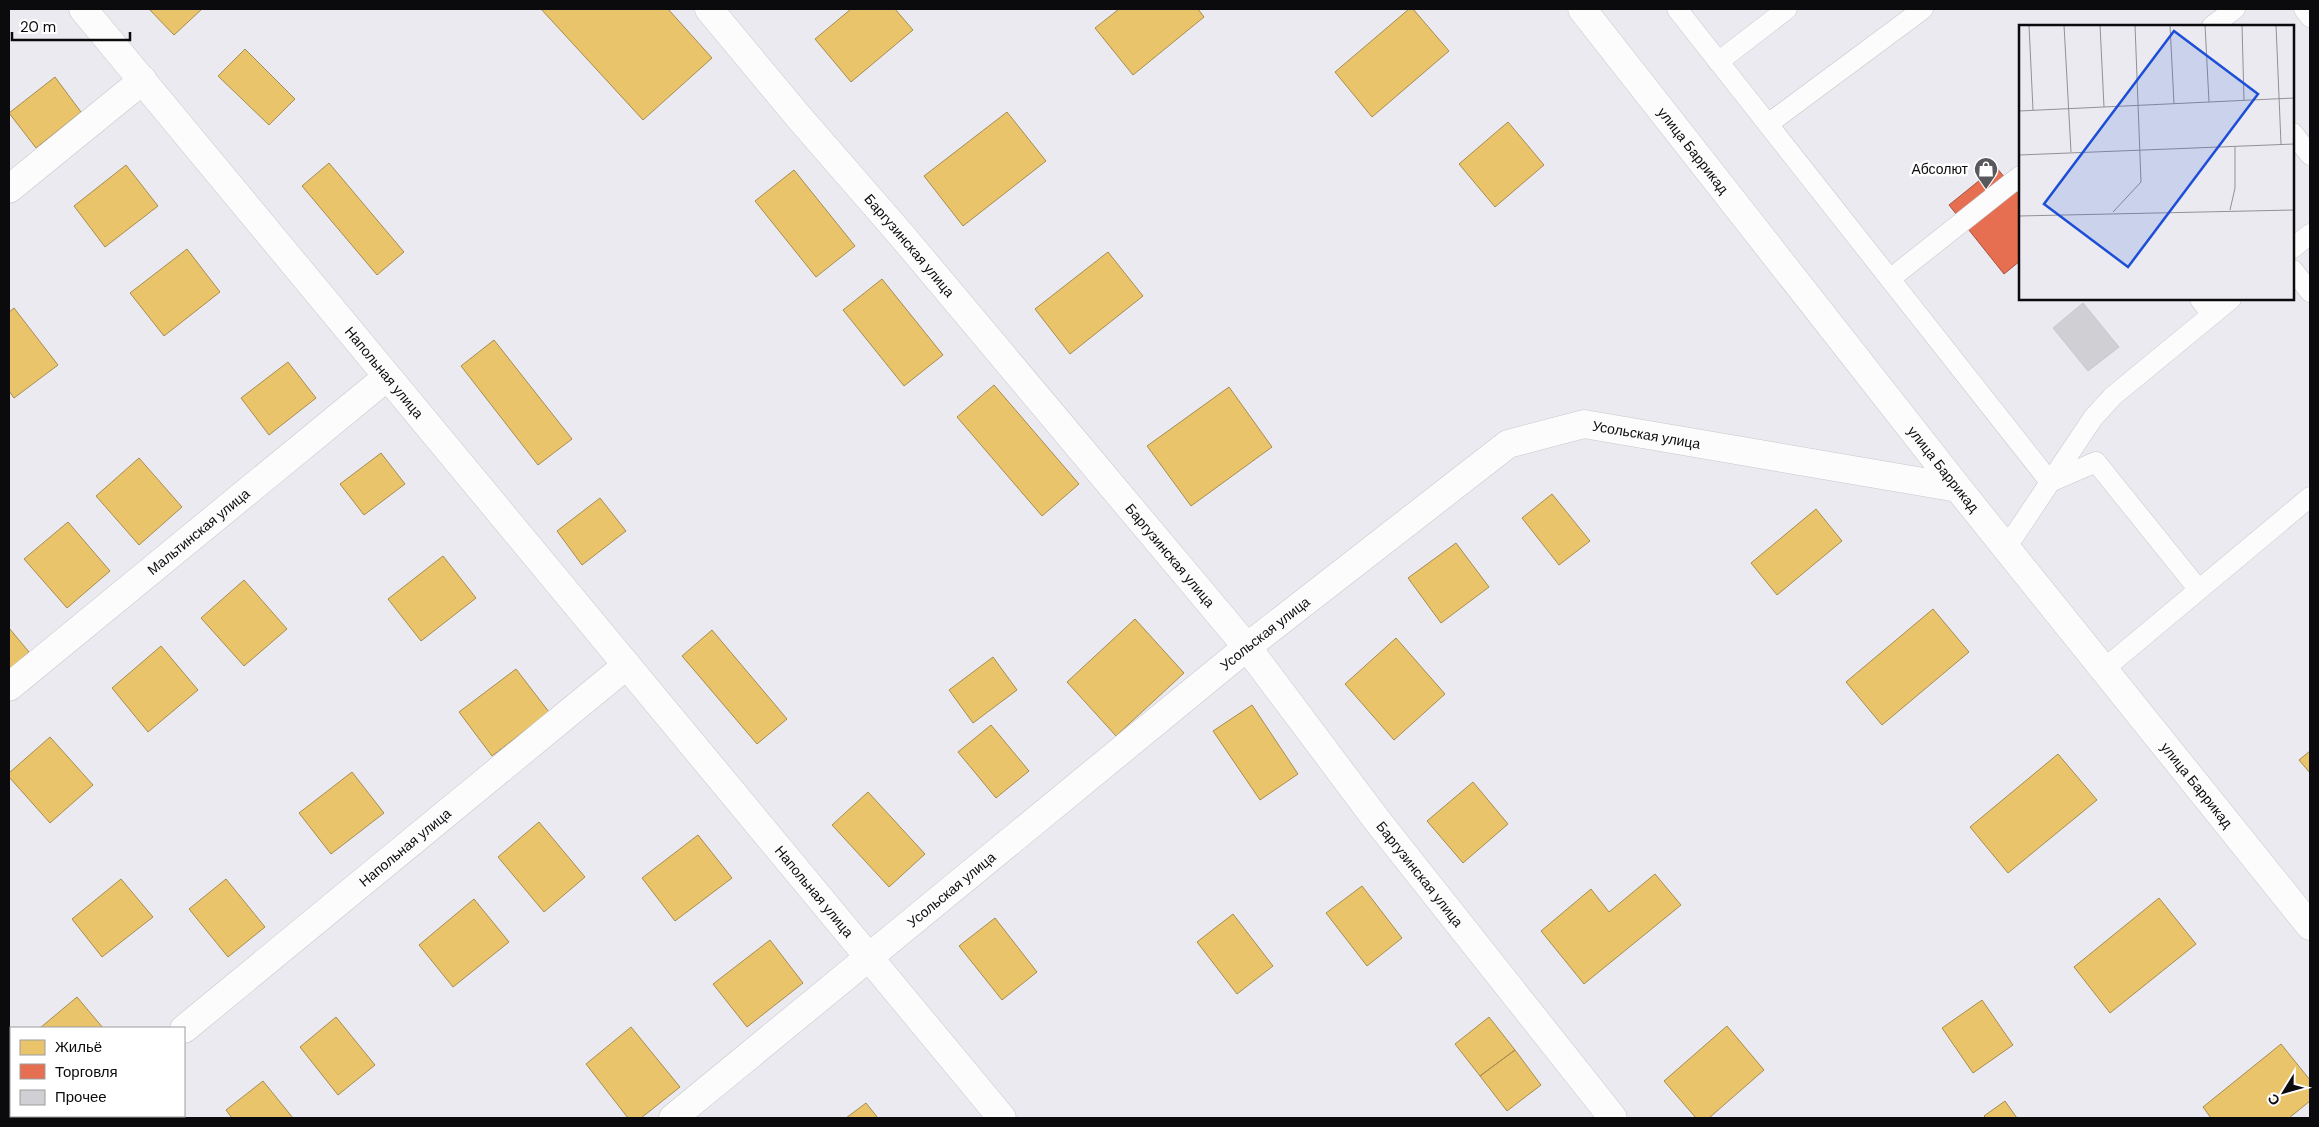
<svg xmlns="http://www.w3.org/2000/svg" width="2319" height="1127" viewBox="0 0 2319 1127" font-family="'DM Sans',sans-serif">
  <style>
    .homes { fill: #e9c46a; stroke: #a68c4e }
    .shops { fill: #e76f51; stroke: #a5513d }
    .building { fill: #cfcfd4; stroke: #c7c8cd }
    .lines { fill: none; stroke-linecap: round; stroke-linejoin: round }
    .lane-casing { stroke: #c7c7cb; stroke-width: 21 }
    .street-casing { stroke: #c7c7cb; stroke-width: 29 }
    .lane { stroke: #fcfcfd; stroke-width: 20 }
    .street { stroke: #fcfcfd; stroke-width: 28 }
    .labels { text-anchor: middle; stroke-width: 5; stroke-linejoin: round; paint-order: stroke }
    .street-label { font-size: 14px; fill: #0b0b0e; stroke: #fff }
    .poi-label { font-size: 14px; fill: #0b0b0e; stroke: #fff; text-anchor: end }
    .inset-road { fill: none; stroke: #919196; stroke-width: 1 }
    .view { fill: #1d4ed8; fill-opacity: 0.15; stroke: #1d4ed8; stroke-width: 2.5 }
    .inset-edge { fill: none; stroke: #0b0b0e; stroke-width: 2.5 }
  </style>
  <rect width="100%" height="100%" fill="#eaeaf0"/>
  <path class="homes" d="M149,9H202L174,35Z
    M541,9H668L712,58L643,120Z
    M851,9H895L913,30L851,82L815,39Z
    M1119,9H1198L1204,17L1133,75L1095,28Z
    M1409,9H1413L1449,51L1372,117L1335,72Z
    M245,49L295,99L269,125L218,76Z
    M55,77L81,112L36,148L9,113Z
    M1007,112L1046,161L963,226L924,176Z
    M1508,122L1544,165L1495,207L1459,164Z
    M329,163L404,252L377,275L302,186Z
    M126,165L158,206L105,247L74,206Z
    M794,170L855,246L816,277L755,201Z
    M187,249L220,292L164,336L130,293Z
    M1108,252L1143,296L1070,354L1035,309Z
    M882,279L943,355L904,386L843,310Z
    M14,308L58,365L14,398L9,391V312Z
    M494,340L572,439L538,465L461,366Z
    M288,362L316,398L269,435L241,398Z
    M994,385L1079,484L1042,516L957,417Z
    M1229,387L1272,447L1191,506L1147,446Z
    M381,453L405,484L364,515L340,484Z
    M139,458L182,507L139,545L96,496Z
    M1552,494L1590,541L1559,565L1522,518Z
    M600,498L626,531L582,565L557,531Z
    M1816,509L1842,541L1777,595L1751,563Z
    M68,522L110,571L67,608L24,559Z
    M1456,543L1489,587L1441,623L1408,578Z
    M443,556L476,598L421,641L388,599Z
    M244,580L287,629L244,666L201,618Z
    M1933,609L1969,652L1882,725L1846,682Z
    M1135,619L1184,673L1116,736L1067,682Z
    M9,628L29,652L9,670Z
    M712,630L787,719L757,744L682,656Z
    M1396,638L1445,694L1394,740L1345,684Z
    M161,646L198,690L148,732L112,688Z
    M993,657L1017,690L973,723L949,690Z
    M516,669L549,712L492,756L459,712Z
    M1252,705L1298,774L1260,800L1213,731Z
    M991,725L1029,771L996,798L958,752Z
    M50,737L93,785L50,823L9,777V773Z
    M2310,751V773L2299,760Z
    M2058,754L2097,800L2008,873L1970,827Z
    M352,772L384,813L331,854L299,813Z
    M1473,782L1508,824L1463,863L1427,821Z
    M868,792L925,854L889,887L832,825Z
    M539,822L585,877L544,912L498,857Z
    M698,835L732,878L675,921L642,878Z
    M1655,874L1681,905L1584,984L1541,931L1591,889L1609,912Z
    M121,879L153,917L102,957L72,919Z
    M226,879L265,927L228,957L189,909Z
    M1362,886L1402,938L1367,966L1326,913Z
    M2159,898L2196,944L2110,1013L2074,967Z
    M474,899L509,942L453,987L419,945Z
    M1233,914L1273,966L1237,994L1197,942Z
    M995,918L1037,972L1002,1000L959,946Z
    M770,940L803,983L747,1027L713,984Z
    M77,997L103,1028H40Z
    M1982,1000L2013,1045L1973,1073L1942,1028Z
    M336,1017L375,1065L338,1095L300,1047Z
    M1489,1017L1515,1050L1480,1076L1455,1044Z
    M1727,1026L1764,1070L1709,1118H1696L1664,1081Z
    M631,1027L680,1087L641,1118H628L586,1064Z
    M2281,1044L2310,1080V1101L2289,1118H2211L2203,1107Z
    M1515,1050L1541,1085L1507,1111L1480,1076Z
    M263,1081L293,1118H232L226,1110Z
    M2005,1101L2017,1118H1986L1984,1116Z
    M866,1103L878,1118H846Z"/>
  <path class="shops" d="M1996,167L2020,196V261L2004,274L1949,205Z"/>
  <path class="building" d="M2083,303L2119,347L2088,371L2053,328Z"/>
  <g class="lines">
    <g class="lane-casing">
      <path id="lane" d="M1677,9L2050,482L2096,462L2199,590
        M2304,9L2310,17
        M2212,26L2235,9
        M1718,62L1787,9
        M1768,124L1923,9
        M2293,133L2310,155
        M2293,248L2310,234
        M2293,270L2310,292
        M1890,279L2020,176
        M2200,299L2212,315
        M2006,548L2093,418L2113,396L2231,299
        M2104,669L2310,497"/>
    </g>
    <g class="street-casing">
      <g id="street">
        <path id="s1" d="M83,9L1002,1118"/>
        <path id="s2" d="M709,9L797,115L903,237L1247,647L1376,819L1613,1118"/>
        <path id="s3" d="M1582,9L1958,488L2310,926"/>
        <path d="M9,189L143,80"/>
        <path id="s4" d="M9,687L387,377"/>
        <path id="s5" d="M184,1029L627,665"/>
        <path d="M75,1118L78,1116"/>
        <path id="s6" d="M673,1118L1247,647L1508,444L1584,424L1958,488"/>
      </g>
    </g>
    <use href="#lane" class="lane"/>
    <use href="#street" class="street"/>
  </g>
  <defs>
    <g id="shop-pin" transform="scale(1.25)"><path d="M0 17L-7.5 6A9.5 9.5 0 1 1 7.5 6Z" fill="#59595d" stroke="#fff"/><path d="M-5-2.5h2.3a2.7 3.5 0 0 1 5.4 0H5L5.5 6h-11ZM-1.5-2.5h3a1.5 2.3 0 0 0-3 0Z" fill="#fff"/></g>
  </defs>
  <g fill-rule="evenodd">
    <use href="#shop-pin" x="1986" y="169"/>
  </g>
  <g class="labels">
    <g class="street-label">
      <text dy="5" stroke="none"><textPath href="#s3" startOffset="180">улица Баррикад</textPath></text>
      <text dy="5" stroke="none"><textPath href="#s2" startOffset="310">Баргузинская улица</textPath></text>
      <text dy="5" stroke="none"><textPath href="#s1" startOffset="472">Напольная улица</textPath></text>
      <text dy="5" stroke="none"><textPath href="#s6" startOffset="1215">Усольская улица</textPath></text>
      <text dy="5" stroke="none"><textPath href="#s3" startOffset="585">улица Баррикад</textPath></text>
      <text dy="5" stroke="none"><textPath href="#s4" startOffset="245">Мальтинская улица</textPath></text>
      <text dy="5" stroke="none"><textPath href="#s2" startOffset="715">Баргузинская улица</textPath></text>
      <text dy="5" stroke="none"><textPath href="#s6" startOffset="765">Усольская улица</textPath></text>
      <text dy="5" stroke="none"><textPath href="#s3" startOffset="990">улица Баррикад</textPath></text>
      <text dy="5" stroke="none"><textPath href="#s5" startOffset="286">Напольная улица</textPath></text>
      <text dy="5" stroke="none"><textPath href="#s2" startOffset="1120">Баргузинская улица</textPath></text>
      <text dy="5" stroke="none"><textPath href="#s6" startOffset="360">Усольская улица</textPath></text>
      <text dy="5" stroke="none"><textPath href="#s1" startOffset="1146">Напольная улица</textPath></text>
    </g>
    <g class="poi-label">
      <text x="1968" y="174">Абсолют</text>
    </g>
  </g>
  <g transform="translate(2019 25)">
    <rect width="275" height="275" fill="#eaeaf0"/>
    <path class="inset-road" d="M10,0L14,85M45,0L52,127M81,0L85,82M151,0L155,79M186,0L190,77M223,0L225,75M257,0L262,119M0,86L275,73M0,130L275,119M211,185L216,163V122M94,187L122,157L116,0M0,191L275,185"/>
    <path class="view" d="M155,6L239,69L109,242L25,179Z"/>
    <rect width="275" height="275" class="inset-edge"/>
  </g>
  <rect width="2319" height="1127" fill="none" stroke="#0b0b0e" stroke-width="20"/>
  <rect x="10" y="1027" width="175" height="90" fill="#ffffff" stroke="#9d9d9f"/>
  <rect x="20" y="1040" width="25" height="15" fill="#e9c46a" stroke="#9d9d9f"/>
  <text x="55" y="1052" font-size="15" fill="#0b0b0e">Жильё</text>
  <rect x="20" y="1064" width="25" height="15" fill="#e76f51" stroke="#9d9d9f"/>
  <text x="55" y="1077" font-size="15" fill="#0b0b0e">Торговля</text>
  <rect x="20" y="1090" width="25" height="15" fill="#cfcfd4" stroke="#9d9d9f"/>
  <text x="55" y="1102" font-size="15" fill="#0b0b0e">Прочее</text>
  <g transform="translate(2284 1092) rotate(233)" stroke="#ffffff" stroke-width="4" paint-order="stroke">
  <path d="M0-4L9 19L0 12L-9 19Z" fill="#0b0b0e"/>
  <text y="-8" font-size="14" font-weight="bold" text-anchor="middle" fill="#0b0b0e">С</text>
  </g>
  <path d="M12 32v8h118v-8" fill="none" stroke="#0b0b0e" stroke-width="2.5"/>
  <text x="20" y="32" font-size="15" fill="#0b0b0e" stroke="#ffffff" stroke-width="4" paint-order="stroke">20 m</text>
</svg>
